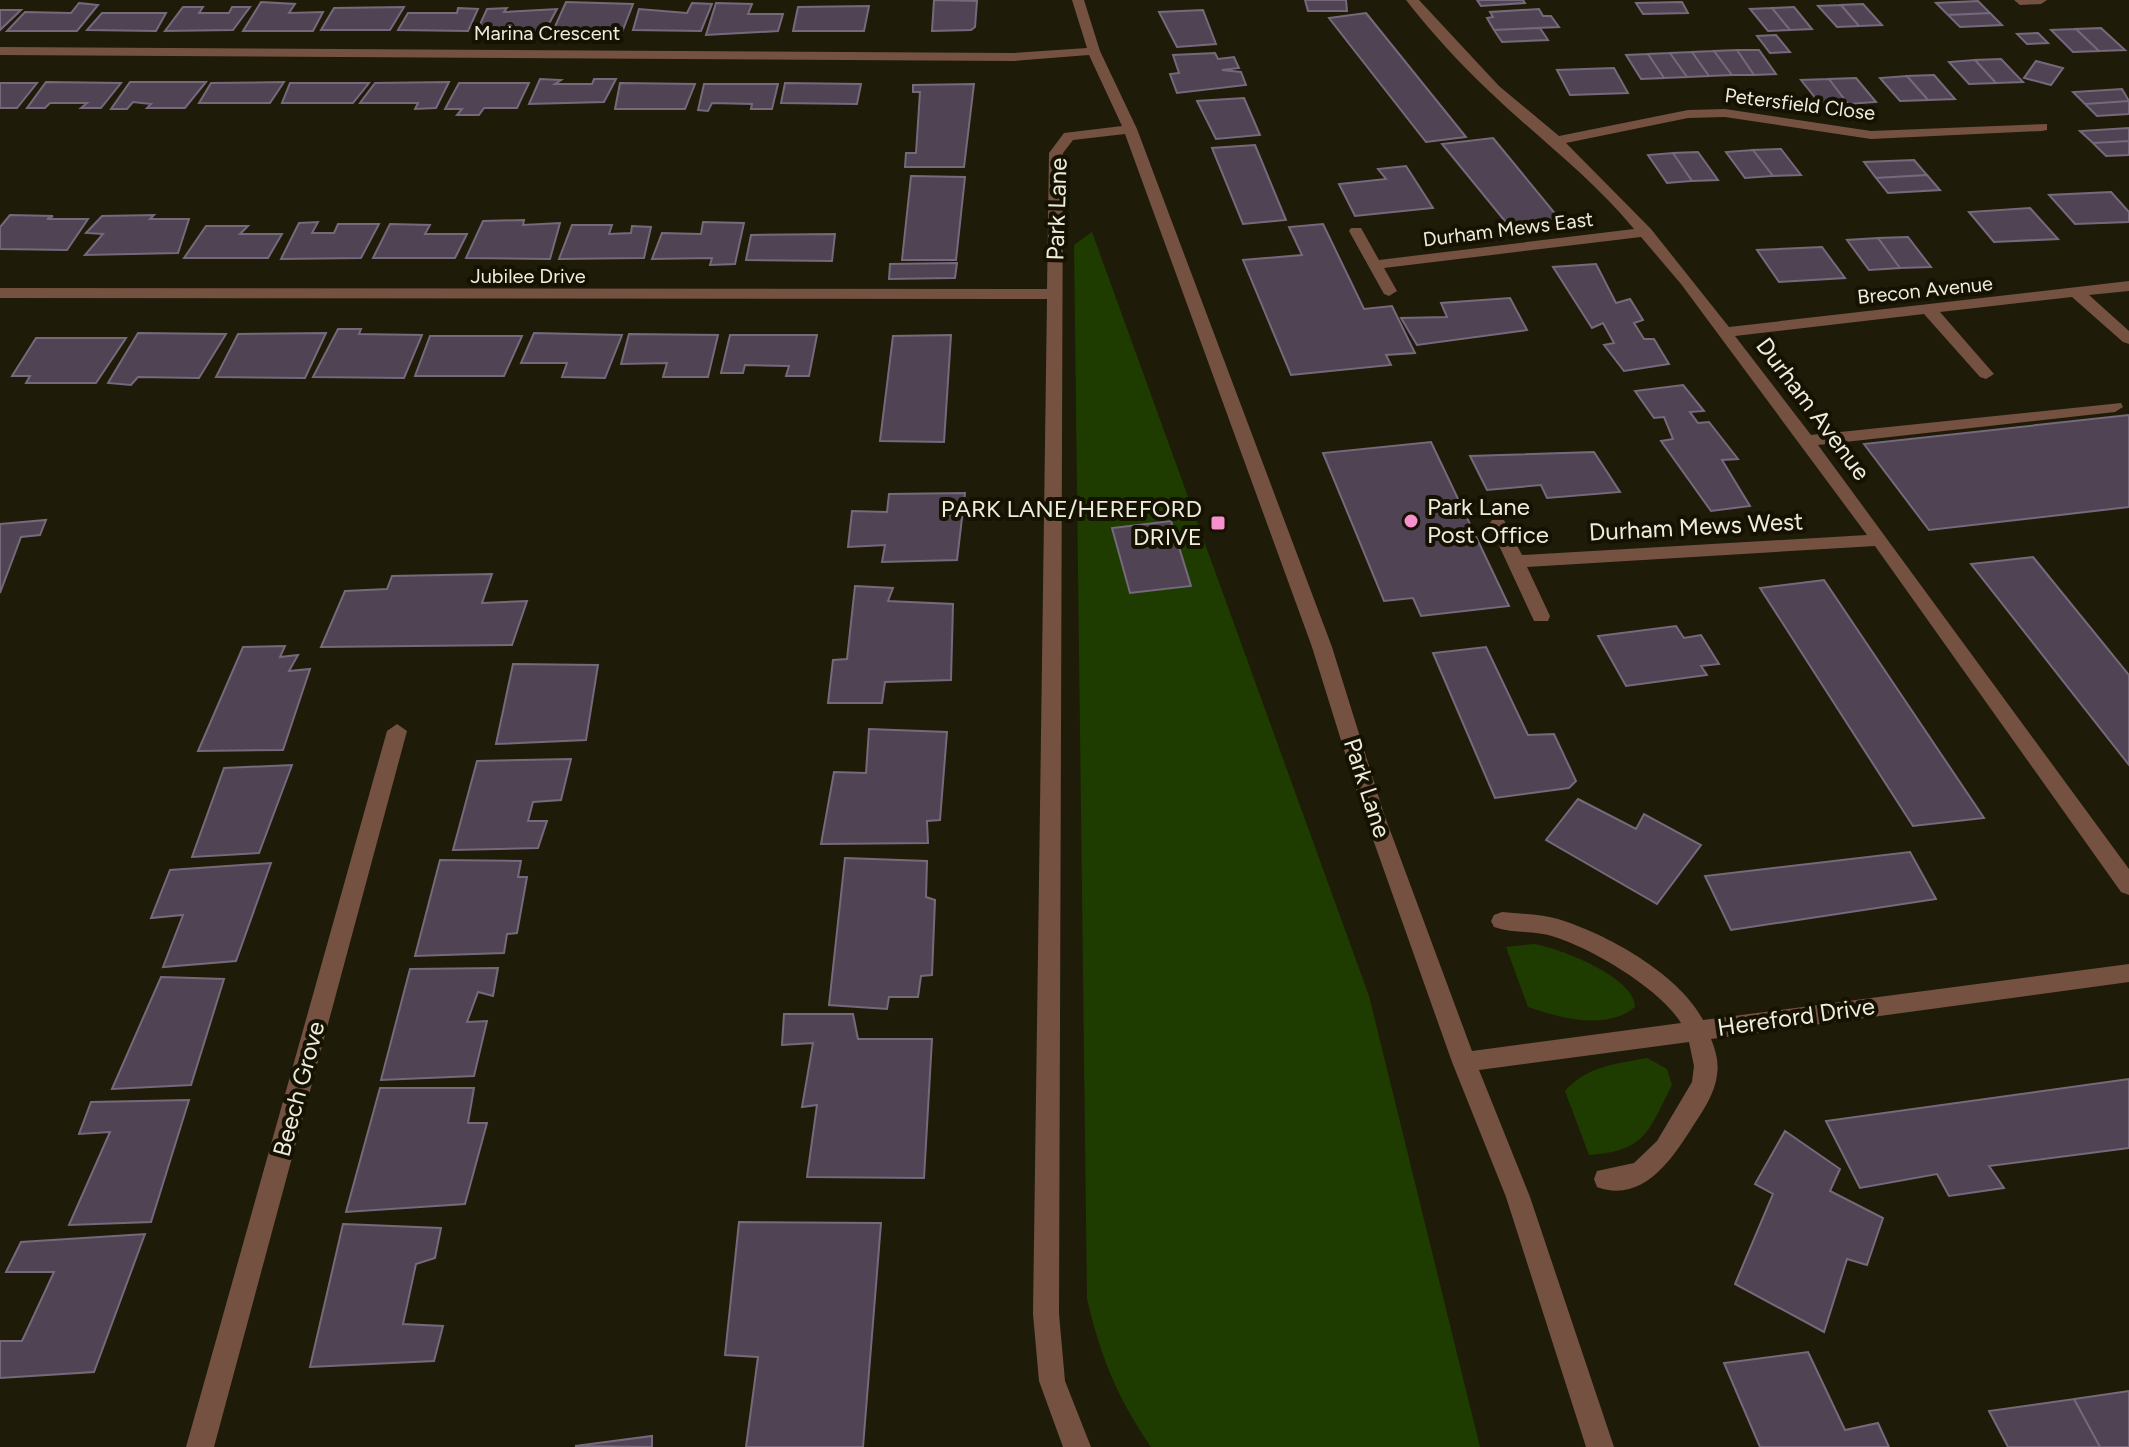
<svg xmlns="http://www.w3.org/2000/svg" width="2129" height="1447" viewBox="0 0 2129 1447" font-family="Figtree,sans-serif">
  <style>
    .green { fill: #1e3c00 }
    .building { fill: #4f4354; stroke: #75697b; stroke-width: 2 }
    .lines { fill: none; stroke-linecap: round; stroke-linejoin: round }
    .minor { fill: #755141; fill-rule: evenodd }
    .poi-dot { fill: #f790cd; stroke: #161202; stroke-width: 3 }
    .labels { text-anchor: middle; stroke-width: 8; stroke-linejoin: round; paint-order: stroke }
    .far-street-label { font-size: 20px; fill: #eeebdf; stroke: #161202 }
    .street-label { font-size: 24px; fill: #eeebdf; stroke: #161202 }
    .poi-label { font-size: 24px; fill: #eeebdf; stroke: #161202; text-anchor: start }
  </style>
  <rect width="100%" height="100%" fill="#1f1b09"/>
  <path class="green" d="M1092,232L1369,996L1480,1447H1151C1117,1397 1101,1358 1087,1299L1074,245Z
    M1534,944C1560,948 1636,978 1635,1007C1606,1031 1560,1018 1528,1007L1506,947Z
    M1647,1058L1667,1069L1672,1085C1648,1132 1646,1151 1589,1155L1565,1091C1587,1066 1615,1064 1647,1058Z"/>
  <path class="building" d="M934,0L977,1L975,27L971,30L932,31Z
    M1305,0H1346L1347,11H1308Z
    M1477,0H1523L1525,3L1481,6Z
    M1978,1L1990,13L1948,15L1936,3Z
    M261,2L295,4L289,13L323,12L313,31H243Z
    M566,2L633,4L621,35L602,34L605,30L553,31Z
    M1682,2L1688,13L1643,14L1636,3Z
    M79,3L98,5L77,31H7L25,12L71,13Z
    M692,3L712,4L701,31L633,30L639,9L687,13Z
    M716,3L752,4L748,14H783L778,31L706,35Z
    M1863,4L1882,25L1859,26L1841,5Z
    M1841,5L1859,26L1837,27L1818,6Z
    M869,6L864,31H793L798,7Z
    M183,7H203L199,13H229L232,7H250L233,30L165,31Z
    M404,7L390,30H321L334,8Z
    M1794,7L1812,29L1790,30L1772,8Z
    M458,8L478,9L468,31L398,30L408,13H457Z
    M507,8L504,12L557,9L545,31H477L487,9Z
    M1772,8L1790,30L1768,31L1750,9Z
    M1539,9L1543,16H1551L1559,27L1494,30L1487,18L1493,17L1490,12Z
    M0,10H21L0,30Z
    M1203,10L1216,44L1177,47L1159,12Z
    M102,13H166L156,31L87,30Z
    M1366,13L1466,137L1426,142L1329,18Z
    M1990,13L2002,25L1960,27L1948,15Z
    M1540,28L1548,40L1502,42L1494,30Z
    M2101,28L2125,50L2099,51L2076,29Z
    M2076,29L2099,51L2073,52L2051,30Z
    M2038,33L2048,43L2027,44L2017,34Z
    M1776,35L1790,52L1770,53L1757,36Z
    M1737,50H1759L1776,74L1754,75Z
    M1737,50L1754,75H1732L1714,51Z
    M1714,51L1732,75L1709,76L1692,52Z
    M1692,52L1709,76L1687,77L1670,53Z
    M1215,53L1218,59L1234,57L1239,68L1222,70L1241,72L1246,85L1177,93L1170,74L1179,73L1173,55Z
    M1670,53L1687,77L1664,78L1648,54Z
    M1648,54L1664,78L1641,79L1626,55Z
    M2001,59L2023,82L1996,83L1975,60Z
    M1975,60L1996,83L1969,84L1949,62Z
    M2036,61L2063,68L2051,85L2024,78Z
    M1614,68L1628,93L1570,95L1557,70Z
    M1934,75L1955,99L1928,100L1907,76Z
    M1907,76L1928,100L1900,101L1880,78Z
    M1856,78L1876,102L1848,104L1829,79Z
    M540,79L561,80L555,84H592L594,79H616L604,102L529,104Z
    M1829,79L1848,104L1821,105L1801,80Z
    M46,82L121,83L101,108H81L87,103H50L45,108H27Z
    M130,82H206L185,108H147L151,104L133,102L127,109H111Z
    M284,82L270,103H199L211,83Z
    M449,82L436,108L415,109L418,103H360L375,83Z
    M0,83H37L17,108H0Z
    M290,83H369L353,103H282Z
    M459,83H529L517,108H484L479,115H457L462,109H445Z
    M620,83L695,84L685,109H615Z
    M785,83L861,84L857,104L781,103Z
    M704,84H778L772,109H751L752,104L712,103L708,111L698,110Z
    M974,84L964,167H905L906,153H916L920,92H913V85Z
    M2122,89L2129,101L2085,104L2073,92Z
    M1244,98L1260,135L1216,139L1197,101Z
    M2129,101V114L2097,116L2085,104Z
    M2129,128V141L2093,143L2080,131Z
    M1493,138L1562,222L1513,231L1442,144Z
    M2129,141V155L2106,156L2093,143Z
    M1255,145L1286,220L1243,224L1212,148Z
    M1781,149L1801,175L1773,176L1753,150Z
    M1753,150L1773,176L1745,178L1726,152Z
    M1698,152L1718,180L1692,181L1673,153Z
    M1673,153L1692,181L1667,183L1648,155Z
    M1914,160L1927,175L1876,178L1864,162Z
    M1406,166L1433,208L1355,216L1339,184L1386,179L1378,169Z
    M1927,175L1940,190L1888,193L1876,178Z
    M911,176L965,177L956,260H902Z
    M2111,192L2129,212V222L2075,224L2049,195Z
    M2030,208L2058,239L1994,242L1969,212Z
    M10,215L53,216L47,219H88L67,250L0,249V227Z
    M154,215L150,219H189L178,253L85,255L103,234L86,233L102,216Z
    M524,220L523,225L560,223L550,259L466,258L483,221Z
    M318,222L312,233H334L338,224H379L361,258L281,259L299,223Z
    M703,222L744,223L735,264L710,265L712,258L652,259L662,233L701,234Z
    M390,224L430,225L425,234H467L455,258H373Z
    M1323,224L1364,309L1392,306L1415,353L1386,355L1391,365L1291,375L1243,260L1302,255L1289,227Z
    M572,225H612L609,234L631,233L632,226L651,227L644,258L559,259Z
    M206,226H248L240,234H282L268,258H184Z
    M835,234L832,261L746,260L751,235Z
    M1908,237L1931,267L1900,268L1878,238Z
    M1878,238L1900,268L1869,270L1847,240Z
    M1822,247L1845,278L1779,282L1757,250Z
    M957,263L955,278L889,279L890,264Z
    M1596,264L1616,303L1630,299L1643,320L1634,323L1644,339H1654L1669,364L1624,371L1604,345L1614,343L1603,323L1592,328L1553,267Z
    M1510,298L1527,330L1417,345L1401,318L1447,317L1441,303Z
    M338,329H361L359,334L422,335L404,378L313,377Z
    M138,333L226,334L199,378L138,377L131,385L108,383Z
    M326,333L305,378L216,377L238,334Z
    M534,333L622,335L605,378L562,377L567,363H521Z
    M629,334L718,335L708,377H663L667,363L621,364Z
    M730,335H817L809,376H786L789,366L745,365L743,373H721Z
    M951,335L944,442L880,441L893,336Z
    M430,336H522L504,376H415Z
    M36,338H126L96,383H26L30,376H12Z
    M1683,385L1704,411L1690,412L1698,423L1709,422L1738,459L1722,460L1750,506L1711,511L1661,441L1673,439L1664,417L1654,418L1635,391Z
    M2129,415V507L1929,530L1864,444Z
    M1431,442L1509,606L1421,616L1413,598L1384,601L1323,453Z
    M1594,452L1620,492L1547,498L1541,485L1487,490L1470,456Z
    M965,493L957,560L882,562L885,545L848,547L852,511L887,512L889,494Z
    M46,520L40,535L21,537L0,593V524Z
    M1171,521L1191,586L1130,593L1112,528Z
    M2033,557L2129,675V765L1971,564Z
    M492,574L482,603L527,601L512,645L321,647L345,591L387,589L392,576Z
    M1824,580L1984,818L1913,826L1760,588Z
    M855,586L893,588L888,601L953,604L951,680L885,682L882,703H828L833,660L847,659Z
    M1676,626L1684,638L1701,635L1719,664L1701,666L1707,675L1626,686L1598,636Z
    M285,646L280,657L298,655L289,671L310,669L283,750L198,751L243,647Z
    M1486,647L1528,735L1554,734L1576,781L1569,788L1495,798L1433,653Z
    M513,664L598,665L586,740L496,744Z
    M869,729L947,732L940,820L927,821L928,843L821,844L834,772L866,773Z
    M571,759L561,800L533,802L528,821H547L538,848L453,850L477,761Z
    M292,765L259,853L192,857L224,768Z
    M1578,799L1636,829L1644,814L1701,845L1657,904L1546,840Z
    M1910,852L1936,899L1731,930L1705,876Z
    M845,858L927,861L926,897L935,900L932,975L921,976L918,997H889L887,1009L829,1005Z
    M440,860L521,861L518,877H527L517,933L507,934L504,953L415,956Z
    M271,863L236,961L163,967L183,915L151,918L170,870Z
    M498,968L493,996L478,992L467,1022L487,1021L474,1076L381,1080L410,969Z
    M161,977L224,979L191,1085L112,1089Z
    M784,1014H853L858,1039H932L924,1178L807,1177L817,1105L802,1107L813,1043L782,1045Z
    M2129,1079V1148L1989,1166L2004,1188L1949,1196L1937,1174L1860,1188L1826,1121Z
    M380,1088H474L468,1123H487L465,1204L346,1212Z
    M189,1100L151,1222L69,1225L110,1132L79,1134L91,1102Z
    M1785,1131L1840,1169L1830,1191L1883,1218L1867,1265L1847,1259L1824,1332L1735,1284L1773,1194L1755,1184Z
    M739,1222L881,1223L863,1447H746L758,1357L725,1355Z
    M343,1224L441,1228L435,1258L416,1264L403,1324L443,1326L434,1361L310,1367Z
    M145,1234L94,1372L0,1378V1341H22L54,1272H6L21,1242Z
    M1808,1352L1845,1430L1878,1423L1889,1447H1760L1724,1363Z
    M2129,1391V1447H2100L2074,1399Z
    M2074,1399L2100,1447H2008L1989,1411Z
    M652,1436V1447L575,1446Z"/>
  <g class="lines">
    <path class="minor" d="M1072,0H1084L1100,51L1137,129L1332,647L1384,814L1472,1051L1681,1023C1660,989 1593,949 1555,937C1535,930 1514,934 1494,927L1491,921L1494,915L1502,912C1520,914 1540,914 1558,919C1607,934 1679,974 1703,1020L2129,964V982L1711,1039C1716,1051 1719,1063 1717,1075C1715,1093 1703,1111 1693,1126C1673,1158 1643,1204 1597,1187L1594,1179L1597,1171L1634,1163L1657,1141L1692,1082L1694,1066L1689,1042L1479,1070L1530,1197L1614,1447H1586L1506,1197L1452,1062L1364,814L1312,647L1125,134L1073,140L1063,153L1059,1314L1065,1381L1091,1447H1063L1039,1381L1033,1314L1047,299L0,298V288L1047,289L1049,153L1064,133L1122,126L1089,55L1014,61L0,55V47L1014,53L1087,48Z
      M1406,0H1419L1499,86L1559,136L1688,110L1725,109L1871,131L2047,124V130L2042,131L1871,139L1725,117L1688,118L1566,143L1651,229L1729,327L2129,281V291L2089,295L2129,331V344L2123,342L2072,297L1940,312L1994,374L1986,379L1980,377L1924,314L1735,336L1811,435L2121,403L2123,407L2115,412L1818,445L2129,869V895L2121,892L1875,546L1527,567L1550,616L1548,621H1534L1489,524L1492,520H1504L1522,555L1867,535L1681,284L1641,237L1384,268L1397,291L1389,296L1384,294L1349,231L1351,228H1361L1379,260L1634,229C1591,177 1538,138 1490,92C1460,64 1431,32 1406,0Z
      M2014,0H2047L2041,4L2020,5Z
      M397,724L407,731L214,1447H186L387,731Z"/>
  </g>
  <g class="poi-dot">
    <circle cx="1411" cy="521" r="8"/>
    <rect x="1210" y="515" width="16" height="16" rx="4"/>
  </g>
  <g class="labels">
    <g class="far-street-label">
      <text x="547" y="40">Marina Crescent</text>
      <text transform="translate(1800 104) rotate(7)" y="7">Petersfield Close</text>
      <text transform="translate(1508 229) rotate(-7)" y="7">Durham Mews East</text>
      <text x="528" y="283">Jubilee Drive</text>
      <text transform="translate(1925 290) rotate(-6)" y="7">Brecon Avenue</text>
    </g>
    <g class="street-label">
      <text transform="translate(1057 209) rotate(-88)" y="8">Park Lane</text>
      <text transform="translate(1813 409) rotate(53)" y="8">Durham Avenue</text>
      <text transform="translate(1696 527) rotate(-3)" y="8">Durham Mews West</text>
      <text transform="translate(1367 788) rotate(72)" y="8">Park Lane</text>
      <text transform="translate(1796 1017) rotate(-8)" y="8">Hereford Drive</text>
      <text transform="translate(299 1089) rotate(-75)" y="8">Beech Grove</text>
    </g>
    <g class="poi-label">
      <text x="1427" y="515">Park Lane<tspan x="1427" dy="28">Post Office</tspan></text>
      <text x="1202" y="517" text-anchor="end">PARK LANE/HEREFORD<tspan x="1202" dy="28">DRIVE</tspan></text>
    </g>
  </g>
</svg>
